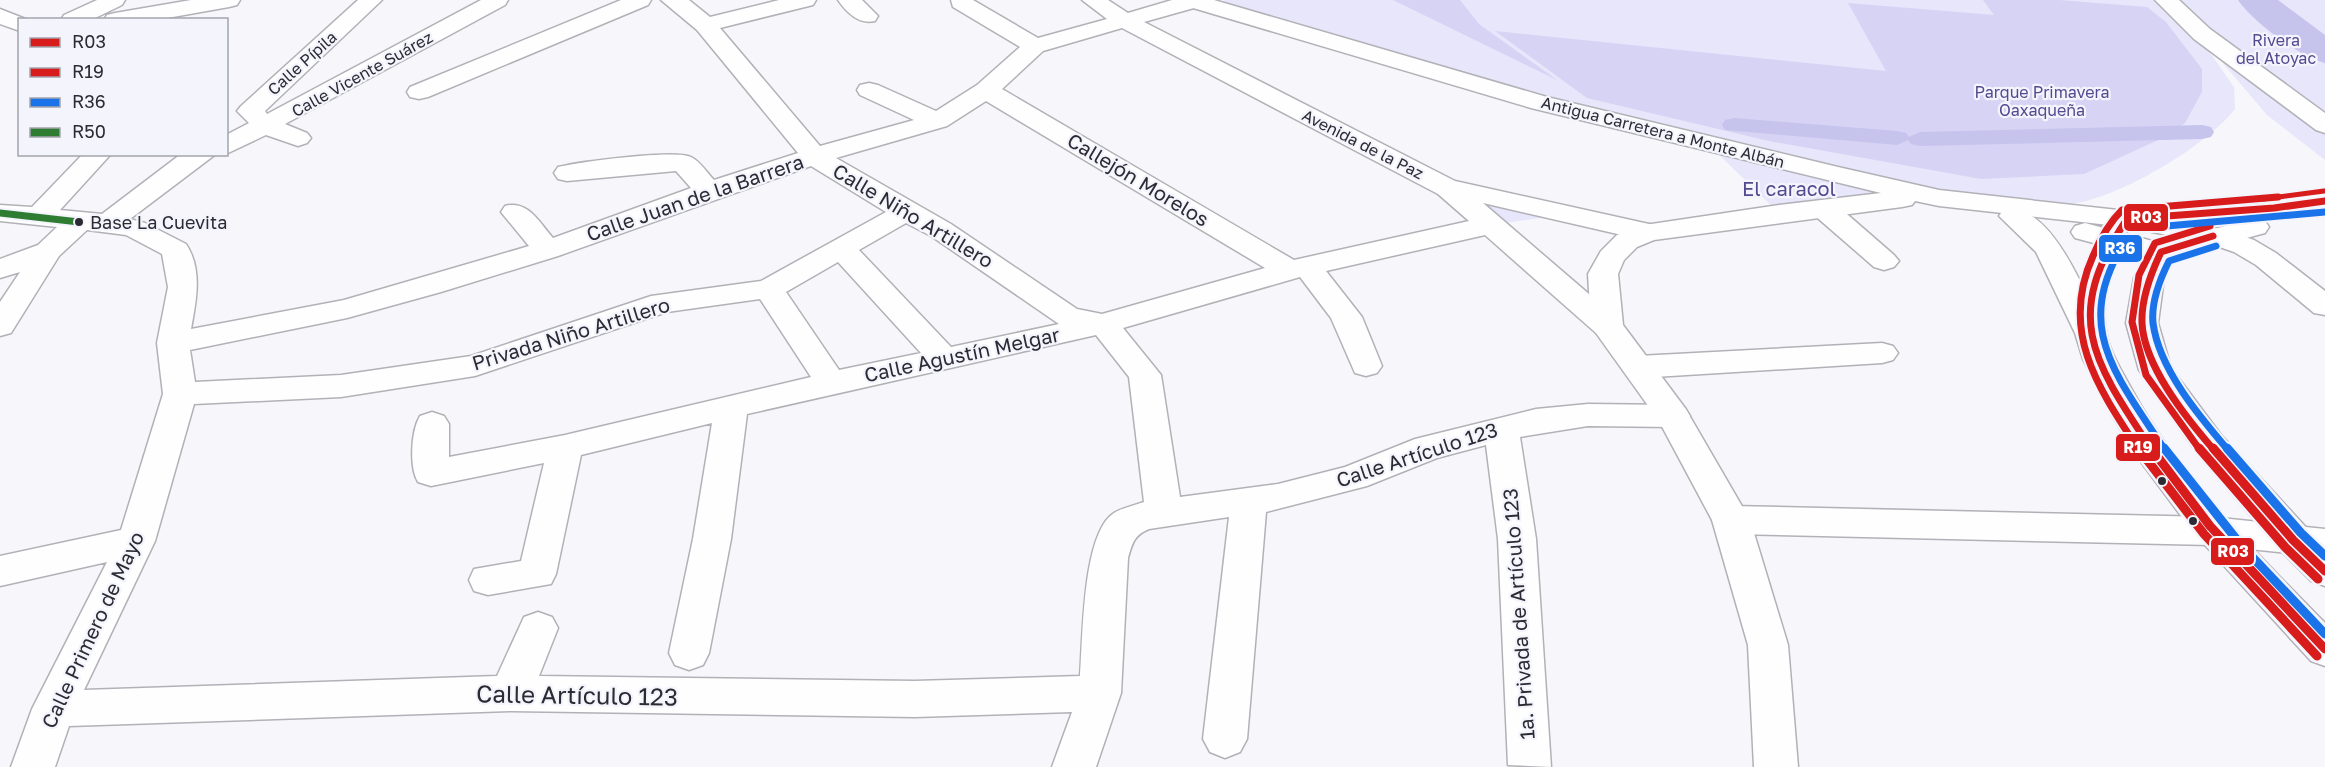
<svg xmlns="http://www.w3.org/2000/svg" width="2325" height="767" viewBox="0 0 2325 767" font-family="'Golos Text',sans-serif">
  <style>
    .green { fill: #e7e6fb }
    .forest { fill: #d6d3f5 }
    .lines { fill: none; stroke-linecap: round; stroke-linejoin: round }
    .canal { fill: #c6c3ed; fill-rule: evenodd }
    .river { fill: #c6c3ed; fill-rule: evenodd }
    .street-casing { stroke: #b2b1b7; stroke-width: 3 }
    .secondary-casing { stroke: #b2b1b7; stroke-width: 3 }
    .primary-casing { stroke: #b2b1b7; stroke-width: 3 }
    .street { fill: #fefefe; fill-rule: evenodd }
    .secondary { fill: #fefefe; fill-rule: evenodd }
    .primary { fill: #fefefe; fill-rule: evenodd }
    .bus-1-far1-casing { stroke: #f4f4fd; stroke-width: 11 }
    .bus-1-casing { stroke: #f4f4fd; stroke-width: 14 }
    .bus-2-far2-casing { stroke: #f4f4fd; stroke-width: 8 }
    .bus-2-far1-casing { stroke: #f4f4fd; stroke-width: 11 }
    .bus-2-casing { stroke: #f4f4fd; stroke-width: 14 }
    .bus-3-far1-casing { stroke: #f4f4fd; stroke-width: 11 }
    .bus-3-casing { stroke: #f4f4fd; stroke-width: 14 }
    .bus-4-casing { stroke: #f4f4fd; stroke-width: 11 }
    .bus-1-far1 { stroke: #d81b1b; stroke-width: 7 }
    .bus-1 { stroke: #d81b1b; stroke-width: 9 }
    .bus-2-far2 { stroke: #d81b1b; stroke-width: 5 }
    .bus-2-far1 { stroke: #d81b1b; stroke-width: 7 }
    .bus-2 { stroke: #d81b1b; stroke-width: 9 }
    .bus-3-far1 { stroke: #1a73e8; stroke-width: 7 }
    .bus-3 { stroke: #1a73e8; stroke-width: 9 }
    .bus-4 { stroke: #2e7d32; stroke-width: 7 }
    .bus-dot { fill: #2c2b34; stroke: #f4f4fd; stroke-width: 2 }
    .labels { text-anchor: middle; stroke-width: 4.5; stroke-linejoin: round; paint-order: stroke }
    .far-park-label { font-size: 16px; fill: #554990; stroke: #f4f4fd }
    .far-street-label { font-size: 16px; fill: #2c2b34; stroke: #f4f4fd }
    .bus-label { font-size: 18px; fill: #2c2b34; stroke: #f4f4fd; text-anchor: start }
    .street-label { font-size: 20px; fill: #2c2b34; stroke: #f4f4fd }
    .park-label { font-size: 20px; fill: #554990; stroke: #f4f4fd }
    .near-street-label { font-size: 24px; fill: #2c2b34; stroke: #f4f4fd }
    .line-badge { stroke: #f4f4fd; stroke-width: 2 }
    .badge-label { font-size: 16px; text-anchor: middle; font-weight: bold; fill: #fff }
  </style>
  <rect width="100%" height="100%" fill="#f6f6fb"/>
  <path class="green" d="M1226,0H2325V160L2267,115L2193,28L2234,87L2235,109C2205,147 2119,198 2071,204C2059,206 2045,203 2033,203C1976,200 1919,187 1863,175C1646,130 1432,66 1220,2Z
    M1714,150L1890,191L1823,208L1779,213Z
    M1448,188L1568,214L1490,225Z"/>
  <path class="forest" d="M1393,0H1460L1479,24L1557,80Z
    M1983,0H2059L2147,7L2166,22L2202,69V92L2185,123L2167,136L2084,174L1981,179L1769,141L1587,98L1495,31L1886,71L1848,3L1994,15Z"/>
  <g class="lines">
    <path class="canal" d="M1734,118L1897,131L1906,133L1909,137L1920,132L2202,125L2211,127L2214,132L2211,137L2202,139L1920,146L1911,144L1908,140L1897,145L1725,130L1722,125L1725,120Z"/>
    <path class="river" d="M2238,0H2278L2325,35V63C2300,57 2253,22 2238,0Z"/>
    <g class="street-casing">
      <path id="street" d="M97,0H125L122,5L91,20H61L64,15Z
        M191,0H240L237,5L229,7L156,20H104L107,15L115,13Z
        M358,0H382L265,111L267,114L481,0H508L505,5L285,124L307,133L311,138L307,143L298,146L266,135L226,154V135L249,123L237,111L241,106Z
        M621,0H651L648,5L428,97L419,99L410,97L407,92L410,87Z
        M661,0H689L710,17L779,0H816L813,5L720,28L820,146L914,120L860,95L857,90L860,85L869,83L878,85L936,111L977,85L1020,47L953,7L951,0H973L1038,38L1107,19L1082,0H1108L1128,13L1172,0H1203L1201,6L1144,22L1455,181L1658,226L1662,232L1658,238L1648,241L1483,203L1618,319L1623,326L1618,333L1607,336L1596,333L1485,235L1326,271L1362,317L1382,366L1377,373L1366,376L1355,373L1331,318L1300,277L1123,328L1161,375L1180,497L1278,484L1345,467L1415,439L1536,409L1588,404L1673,405L1685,408L1690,416L1685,424L1673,427L1588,426L1520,437L1536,539L1551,767L1508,765L1498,539L1486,445L1437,458L1367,486L1266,512L1247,739L1240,752L1225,758L1210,752L1203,739L1229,517L1149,529C1134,535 1132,544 1128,558L1121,693L1096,767H1052L1072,712L915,717L511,711L69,726L55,767H11L32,709L107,562L0,586V556L121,530L163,394L157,343L168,287L162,254L126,235L87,230L59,256L11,333L0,336V302L20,272L0,278V259L38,245L57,227L0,221V205L32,207L83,154H111L60,210L102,214L181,154H216L130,219L145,223L186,244C203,269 196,302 191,329L344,300L529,246L501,212L505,206C528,200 539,222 553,238L691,188L676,171L567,181L558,179L554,173L558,167C578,162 675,149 691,157C700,161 708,174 714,180L798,153L697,30ZM1122,28L1438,194L1469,221L1294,260L1002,89L1043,51ZM986,101L1265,268L1102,314L1077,309L951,224L836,158L947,126ZM811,166L886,212L761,281L651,296L471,356L341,375L195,382L190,350L347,318L441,292L558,256ZM906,223L931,236L1059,324L951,347L859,250ZM838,262L921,353L839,370L786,292ZM760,299L811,377L565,435L449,457V424L444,416L432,412L420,416C411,431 409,467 418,482L431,486L544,463L521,561L474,569L469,580L474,591L488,595L551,584L556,574L581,455L712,423L693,539L669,653L675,665L689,670L703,665L709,653L731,539L747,414L1096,335L1129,377L1144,502C1135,505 1122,508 1114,513C1082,533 1083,640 1080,676L915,681L539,676L558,628L552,617L538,612L524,617L497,676L84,690L155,541L194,404L341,397L475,376L667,312Z
        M838,0H862L878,16L875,21C859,25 847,13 838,0Z
        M0,9L28,20H20V31L0,24Z
        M1823,200L1833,202L1894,255L1899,261L1894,267L1884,270L1874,267L1813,214L1809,208L1813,202Z
        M1882,343L1893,346L1898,353L1893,360L1882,363L1638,378L1627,374L1622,367L1627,360L1638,356Z
        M1731,506L2211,517L2325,529V557L2211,545L1731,534L1718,530L1712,520L1718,510Z"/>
    </g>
    <g class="secondary-casing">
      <path id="secondary" d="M1180,0H1214L1547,97L1838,167L1939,190L2127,211L2225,230L2254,240L2276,253L2325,291V315L2314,313L2256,265L2234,252L2208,243L2127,227L1939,206L1915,201L1912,205L1902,207L1654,240L1637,247L1624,260L1618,274L1623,325L1685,408L1750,520L1788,645L1798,767H1754L1748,645L1712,520L1659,421L1591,326L1588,274L1601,251L1617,235L1638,226L1779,205L1881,193L1531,108L1183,5Z
        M2155,0H2179L2210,29L2325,113V133L2316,130L2194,39Z
        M2085,223L2171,246L2176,252L2171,258L2161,261L2075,238L2071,232L2075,226Z"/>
    </g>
    <g class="primary-casing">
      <path id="primary" d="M2325,193V209L2274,216L2136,227C2117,254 2101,291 2105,325C2107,348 2120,368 2131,388C2180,478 2253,550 2325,623V666L2311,661L2193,532L2141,462L2113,417L2083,359L2075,333L2036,252L1999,216L2003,210C2038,201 2067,255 2080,281L2096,244L2117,213Z
        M2255,218L2265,221L2269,227L2265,233L2173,258L2164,278L2158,323L2171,368L2221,435L2325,548V586L2311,581L2280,550L2197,453L2139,370L2126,323L2134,278L2151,246Z"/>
    </g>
    <use href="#street" class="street"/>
    <use href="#secondary" class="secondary"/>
    <use href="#primary" class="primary"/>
    <g class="bus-1-far1-casing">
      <path id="bus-1-far1" d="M2213,236L2161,252C2151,273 2141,299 2142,323C2144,366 2186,418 2214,450
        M2152,450C2093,361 2061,317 2127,219L2274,208L2325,201"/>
    </g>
    <g class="bus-1-casing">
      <path id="bus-1" d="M2151,448L2210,526L2325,649
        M2213,448L2293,540L2325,571"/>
    </g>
    <g class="bus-2-far2-casing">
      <path id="bus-2-far2" d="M2263,199L2324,191"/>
    </g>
    <g class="bus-2-far1-casing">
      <path id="bus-2-far1" d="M2139,450C2098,388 2059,331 2093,256C2100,239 2109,223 2122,210L2278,197
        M2200,450L2146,375L2132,322L2139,275L2155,243L2210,226"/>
    </g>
    <g class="bus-2-casing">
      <path id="bus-2" d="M2138,448L2204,534L2317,656
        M2199,448L2285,547L2318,579"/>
    </g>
    <g class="bus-3-far1-casing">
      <path id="bus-3-far1" d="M2216,246L2169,261C2160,279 2151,303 2153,323C2159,369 2199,416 2228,450
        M2165,450C2111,368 2069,322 2133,229L2325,212"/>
    </g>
    <g class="bus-3-casing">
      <path id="bus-3" d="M2164,448L2241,545L2325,634
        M2227,448L2301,533L2325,556"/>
    </g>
    <g class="bus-4-casing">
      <path id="bus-4" d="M0,213L79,222"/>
    </g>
    <use href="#bus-1-far1" class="bus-1-far1"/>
    <use href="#bus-1" class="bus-1"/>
    <use href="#bus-2-far2" class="bus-2-far2"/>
    <use href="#bus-2-far1" class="bus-2-far1"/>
    <use href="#bus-2" class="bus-2"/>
    <use href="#bus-3-far1" class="bus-3-far1"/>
    <use href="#bus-3" class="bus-3"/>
    <use href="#bus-4" class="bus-4"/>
  </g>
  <g class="bus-dot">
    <circle cx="79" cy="222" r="5"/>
    <circle cx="2162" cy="481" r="5"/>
    <circle cx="2193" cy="521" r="5"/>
  </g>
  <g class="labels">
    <g class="far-park-label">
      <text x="2276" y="46">Rivera<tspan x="2276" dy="18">del Atoyac</tspan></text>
      <text x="2042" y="98">Parque Primavera<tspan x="2042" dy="18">Oaxaqueña</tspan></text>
    </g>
    <g class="far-street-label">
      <text transform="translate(302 63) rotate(-42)" y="6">Calle Pípila</text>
      <text transform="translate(362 74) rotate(-29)" y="6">Calle Vicente Suárez</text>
      <text transform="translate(1663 132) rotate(14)" y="6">Antigua Carretera a Monte Albán</text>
      <text transform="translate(1363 144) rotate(27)" y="6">Avenida de la Paz</text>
    </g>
    <g class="bus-label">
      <text x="90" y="229">Base La Cuevita</text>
    </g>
    <g class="street-label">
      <text transform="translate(1138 180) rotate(31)" y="7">Callejón Morelos</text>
      <text transform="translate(695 198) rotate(-19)" y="7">Calle Juan de la Barrera</text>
      <text transform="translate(913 216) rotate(31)" y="7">Calle Niño Artillero</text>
      <text transform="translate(571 334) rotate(-17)" y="7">Privada Niño Artillero</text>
      <text transform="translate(962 355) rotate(-12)" y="7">Calle Agustín Melgar</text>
      <text transform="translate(1417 455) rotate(-18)" y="7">Calle Artículo 123</text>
      <text transform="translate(1519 614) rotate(-94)" y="7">1a. Privada de Artículo 123</text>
      <text transform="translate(93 630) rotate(-65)" y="7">Calle Primero de Mayo</text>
    </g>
    <g class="park-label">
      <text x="1789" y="196">El caracol</text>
    </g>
    <g class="near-street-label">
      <text transform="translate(577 696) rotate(1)" y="8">Calle Artículo 123</text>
    </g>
  </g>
  <g class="line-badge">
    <rect x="2123" y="203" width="46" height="29" rx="6" fill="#d81b1b"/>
    <rect x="2098" y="234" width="45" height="29" rx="6" fill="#1a73e8"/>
    <rect x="2115" y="433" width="46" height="29" rx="6" fill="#d81b1b"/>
    <rect x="2210" y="537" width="45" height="29" rx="6" fill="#d81b1b"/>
  </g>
  <g class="badge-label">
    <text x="2146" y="223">R03</text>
    <text x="2120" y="254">R36</text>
    <text x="2138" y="453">R19</text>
    <text x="2233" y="557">R03</text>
  </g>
  <rect x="18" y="18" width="210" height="138" fill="#f4f4fd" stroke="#a4a4ad" stroke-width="1.5"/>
  <rect x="30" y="38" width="30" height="9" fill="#d81b1b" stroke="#a4a4ad" stroke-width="1.5"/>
  <text x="72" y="48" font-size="18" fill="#2c2b34">R03</text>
  <rect x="30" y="68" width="30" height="9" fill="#d81b1b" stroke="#a4a4ad" stroke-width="1.5"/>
  <text x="72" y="78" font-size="18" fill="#2c2b34">R19</text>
  <rect x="30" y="98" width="30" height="9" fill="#1a73e8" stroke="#a4a4ad" stroke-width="1.5"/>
  <text x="72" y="108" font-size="18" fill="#2c2b34">R36</text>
  <rect x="30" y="128" width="30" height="9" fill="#2e7d32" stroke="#a4a4ad" stroke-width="1.5"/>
  <text x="72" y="138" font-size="18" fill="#2c2b34">R50</text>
</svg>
